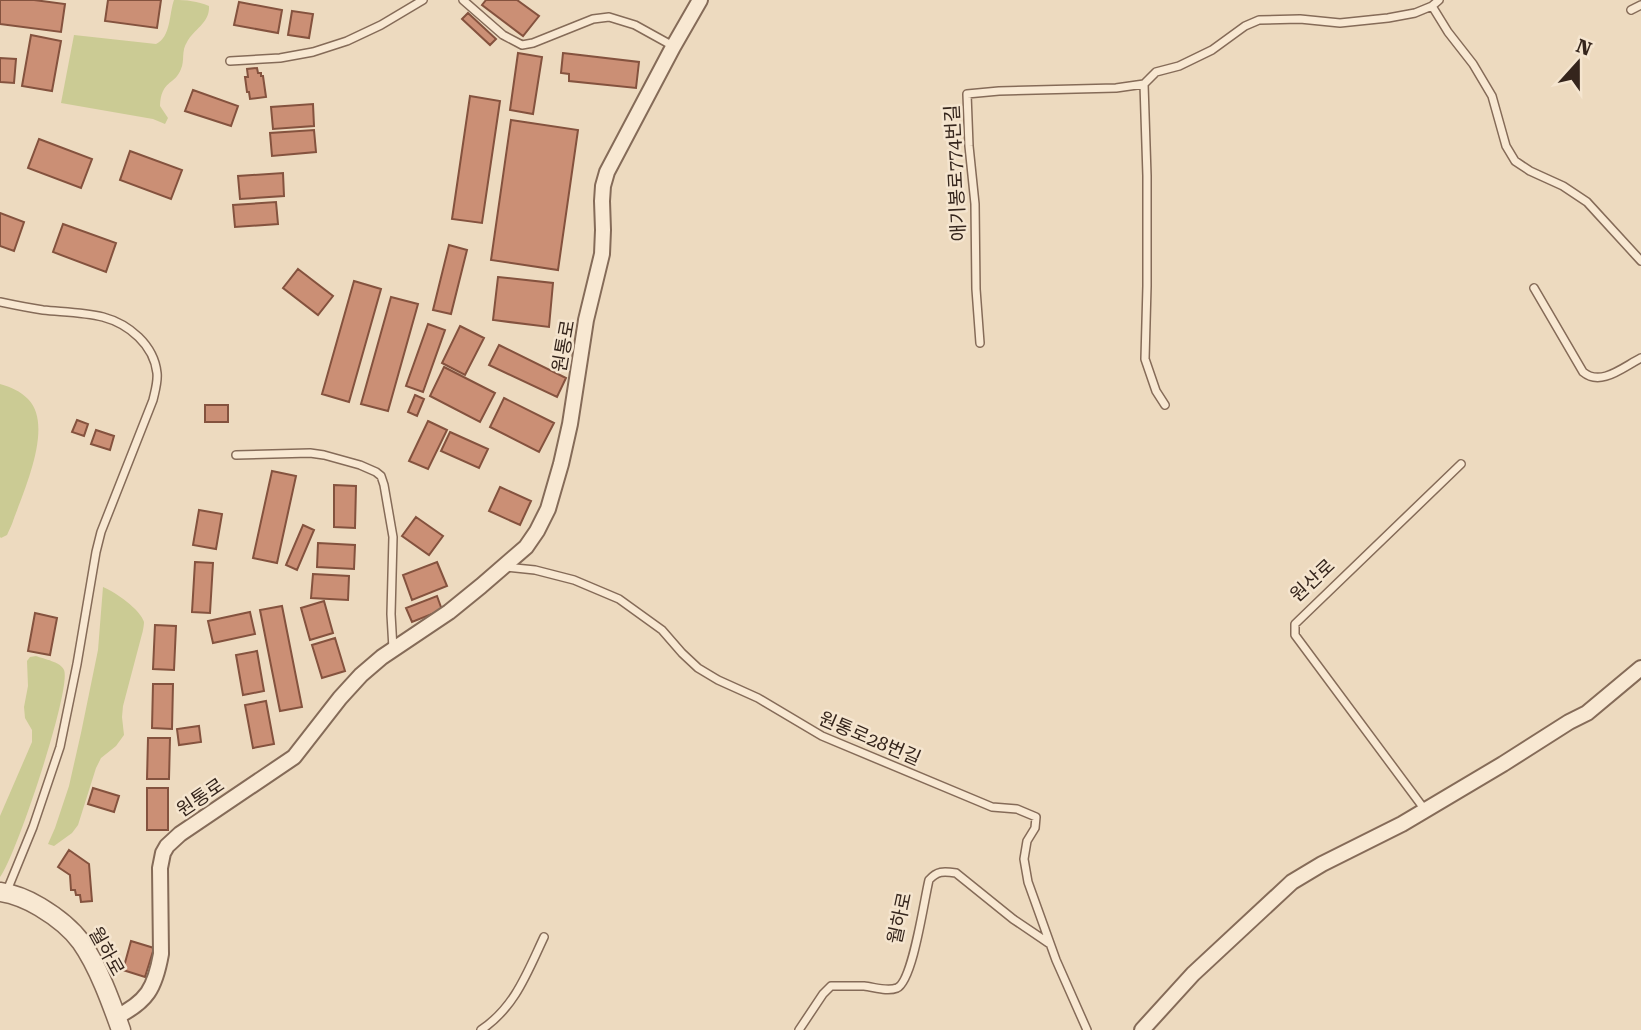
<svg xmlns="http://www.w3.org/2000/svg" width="1641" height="1030" viewBox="0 0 1641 1030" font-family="'Roboto Serif','Noto Sans KR',serif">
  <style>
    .green { fill: #cbcb94 }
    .building { fill: #cb8f75; stroke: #84523e; stroke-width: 2 }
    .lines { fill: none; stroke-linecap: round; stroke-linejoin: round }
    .service-casing { stroke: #856b58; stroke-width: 10 }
    .minor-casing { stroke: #856b58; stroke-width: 18 }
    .tertiary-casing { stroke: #856b58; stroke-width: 21 }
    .service { stroke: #f8e8d2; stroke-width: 7 }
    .minor { stroke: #f8e8d2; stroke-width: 14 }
    .tertiary { stroke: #f8e8d2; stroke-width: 18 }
    .labels { text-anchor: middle; stroke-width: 5; stroke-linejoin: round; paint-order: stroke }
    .street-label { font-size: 19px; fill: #35251c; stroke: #f5e5cf }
  </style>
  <rect width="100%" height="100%" fill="#eddabf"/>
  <path class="green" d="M174,0C187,0 197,1 209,6C210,23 194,29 187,42C181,51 185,60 181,69C175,85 161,80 160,106L168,118L165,124L153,119L61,103L74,35L156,44C171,37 169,14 174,0Z
    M0,384C11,387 20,391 28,399C55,426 22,494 12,524L7,535L1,538L0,537Z
    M103,587C114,591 141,610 144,622C144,624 143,632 142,634L123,706L122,717L124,735L116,746L101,758L96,768L78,825L72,833L54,846L48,844L55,828L69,786L81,733L98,650Z
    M36,656C44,659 61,662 64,670C72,689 15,859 0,877V816L32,742V730L25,718L24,707L28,686L27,661L30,657Z"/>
  <path class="building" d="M0,0H34L65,4L61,32L0,24Z
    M108,0H161L157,28L105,21Z
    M486,0H517L539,16L523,36L482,5Z
    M239,2L282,10L278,33L234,25Z
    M292,11L313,14L309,38L288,35Z
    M468,13L496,39L490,45L462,19Z
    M31,35L61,41L52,91L22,86Z
    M518,53L542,57L533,114L510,110Z
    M563,53L639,62L636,88L569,81V74L561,73Z
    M0,58L16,59L14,83L0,82Z
    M257,68L258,73H261V76H263L266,97L250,99L249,92H247L245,77H248L247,69Z
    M193,90L238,106L231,126L185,111Z
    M470,96L500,101L482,223L452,219Z
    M313,104L314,126L273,129L271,107Z
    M511,120L578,130L558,270L491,260Z
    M314,130L316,152L272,156L270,133Z
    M39,139L92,159L81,188L28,168Z
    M130,151L182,170L171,199L120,180Z
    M283,173L284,196L240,199L238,176Z
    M276,202L278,224L235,227L233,205Z
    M0,213L24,222L14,251L0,246Z
    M63,224L116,243L106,272L53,252Z
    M449,245L467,250L451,314L433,310Z
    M298,269L333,296L318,315L283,288Z
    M498,277L553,283L549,327L493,320Z
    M354,281L381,289L349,402L322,394Z
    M391,297L418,304L388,411L361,404Z
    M428,324L445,330L423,392L406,386Z
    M460,326L484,338L465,375L442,363Z
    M499,345L566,378L557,397L489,365Z
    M444,367L495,393L480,422L430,396Z
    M415,395L424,399L417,416L408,412Z
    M504,398L554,423L539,452L490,427Z
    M205,405H228V422H205Z
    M77,420L88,424L84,436L72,432Z
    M428,421L447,430L428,469L409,461Z
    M96,430L114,436L110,450L91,444Z
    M450,432L488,449L479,468L441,451Z
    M272,471L296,476L277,563L253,558Z
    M334,485L356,486L355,528L334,527Z
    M500,487L531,501L520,525L489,511Z
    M199,510L222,514L216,549L193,545Z
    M416,517L443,536L429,555L402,536Z
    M303,525L314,530L297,570L286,565Z
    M318,543L355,545L354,569L317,567Z
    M195,562L213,563L210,613L192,612Z
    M437,562L447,586L412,600L403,575Z
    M313,574L349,576L348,600L311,598Z
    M437,596L442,610L412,622L406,608Z
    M324,601L333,633L310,640L301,608Z
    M282,606L302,707L280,711L260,610Z
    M250,612L255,634L213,643L208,621Z
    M35,613L57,618L50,655L28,651Z
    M155,625L176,626L174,670L153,669Z
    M335,638L345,671L322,678L312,645Z
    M257,651L264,691L243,695L236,655Z
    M153,684H173L172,729L152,728Z
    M266,701L274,744L253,748L245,705Z
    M199,726L201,742L179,745L177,729Z
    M148,738H170L169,779H147Z
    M93,788L119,796L114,812L88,804Z
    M147,788H168V830H147Z
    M69,850L89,864L92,901L81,902L80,895H76L75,890H71L70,875L58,867Z
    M131,941L154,948L145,977L123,970Z"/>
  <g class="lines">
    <g class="service-casing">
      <path id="service" d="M463,0L503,35L522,45L533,43L593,19L609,17L635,25L673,46
        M1432,6L1448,32L1473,64L1492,96L1506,146L1515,161L1530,171L1563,186L1587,202L1641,261
        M1631,10L1641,5
        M230,61L280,58L313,52L347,41L381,25L423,0
        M1534,288L1583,372C1601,387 1623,367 1641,358
        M0,302C14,305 29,308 43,310C63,312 84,312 103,317C129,324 154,345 157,373C158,382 155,391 153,400L101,532L96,552L77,664L60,747L33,827L6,893
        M980,343L976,289L975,204L969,146L967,94L999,91L1116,88L1144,84
        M1165,405L1156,391L1145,359L1147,286V176L1144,84L1156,72L1179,66L1212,50L1245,26L1259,20L1300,19L1340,23L1388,18L1415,13L1432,6L1439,0
        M236,455L310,453L324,455L360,465L376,472L381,476L384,485L393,537L391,614L393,649
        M505,567L535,570L574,580L619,599L662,630L682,653L698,668L718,680L758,698L822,736L992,807L1017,809L1036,817L1035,828L1027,841L1024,859L1028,882L1056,960L1087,1030
        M1425,810L1295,635V624L1461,464
        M481,1030C515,1007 527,973 544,937
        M799,1030L823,994L831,986C842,986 853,986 864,986C874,987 887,992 897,988C913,981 924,900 929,880C937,871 943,871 956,873L1013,919L1050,944"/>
    </g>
    <g class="minor-casing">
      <path id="minor" d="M116,1017C147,1002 155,988 161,954L160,868L163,853L167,846L180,834L294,757L340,698L361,675L382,657L449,612L481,586L526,547L537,531L548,509L561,464L570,424L586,320L602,254L603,230L602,201L603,186L607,172L673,47L700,0
        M1142,1030L1193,974L1292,882L1322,864L1402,824L1503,764L1569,722L1587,713L1641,668"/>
    </g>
    <g class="tertiary-casing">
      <path id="tertiary" d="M0,892C14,894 28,900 40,907C55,916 70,927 81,942C98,966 111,1002 121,1030"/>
    </g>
    <use href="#service" class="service"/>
    <use href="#minor" class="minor"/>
    <use href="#tertiary" class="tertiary"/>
  </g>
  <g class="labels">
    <g class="street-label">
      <text transform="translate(955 173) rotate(-93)" y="7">애기봉로774번길</text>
      <text transform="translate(563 346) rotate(-80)" y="7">원통로</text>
      <text transform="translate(1312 580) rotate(-43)" y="7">원산로</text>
      <text transform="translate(870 738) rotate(23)" y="7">원통로28번길</text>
      <text transform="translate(200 797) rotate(-34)" y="7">원통로</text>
      <text transform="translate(899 918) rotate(-78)" y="7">월하로</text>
      <text transform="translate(107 951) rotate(61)" y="7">월하로</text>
    </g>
  </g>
  <g transform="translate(1578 63) rotate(21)" stroke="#f5e5cf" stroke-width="5" paint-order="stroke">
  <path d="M0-5L12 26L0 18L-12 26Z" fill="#35251c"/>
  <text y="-10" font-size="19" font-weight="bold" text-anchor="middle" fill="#35251c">N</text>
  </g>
</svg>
